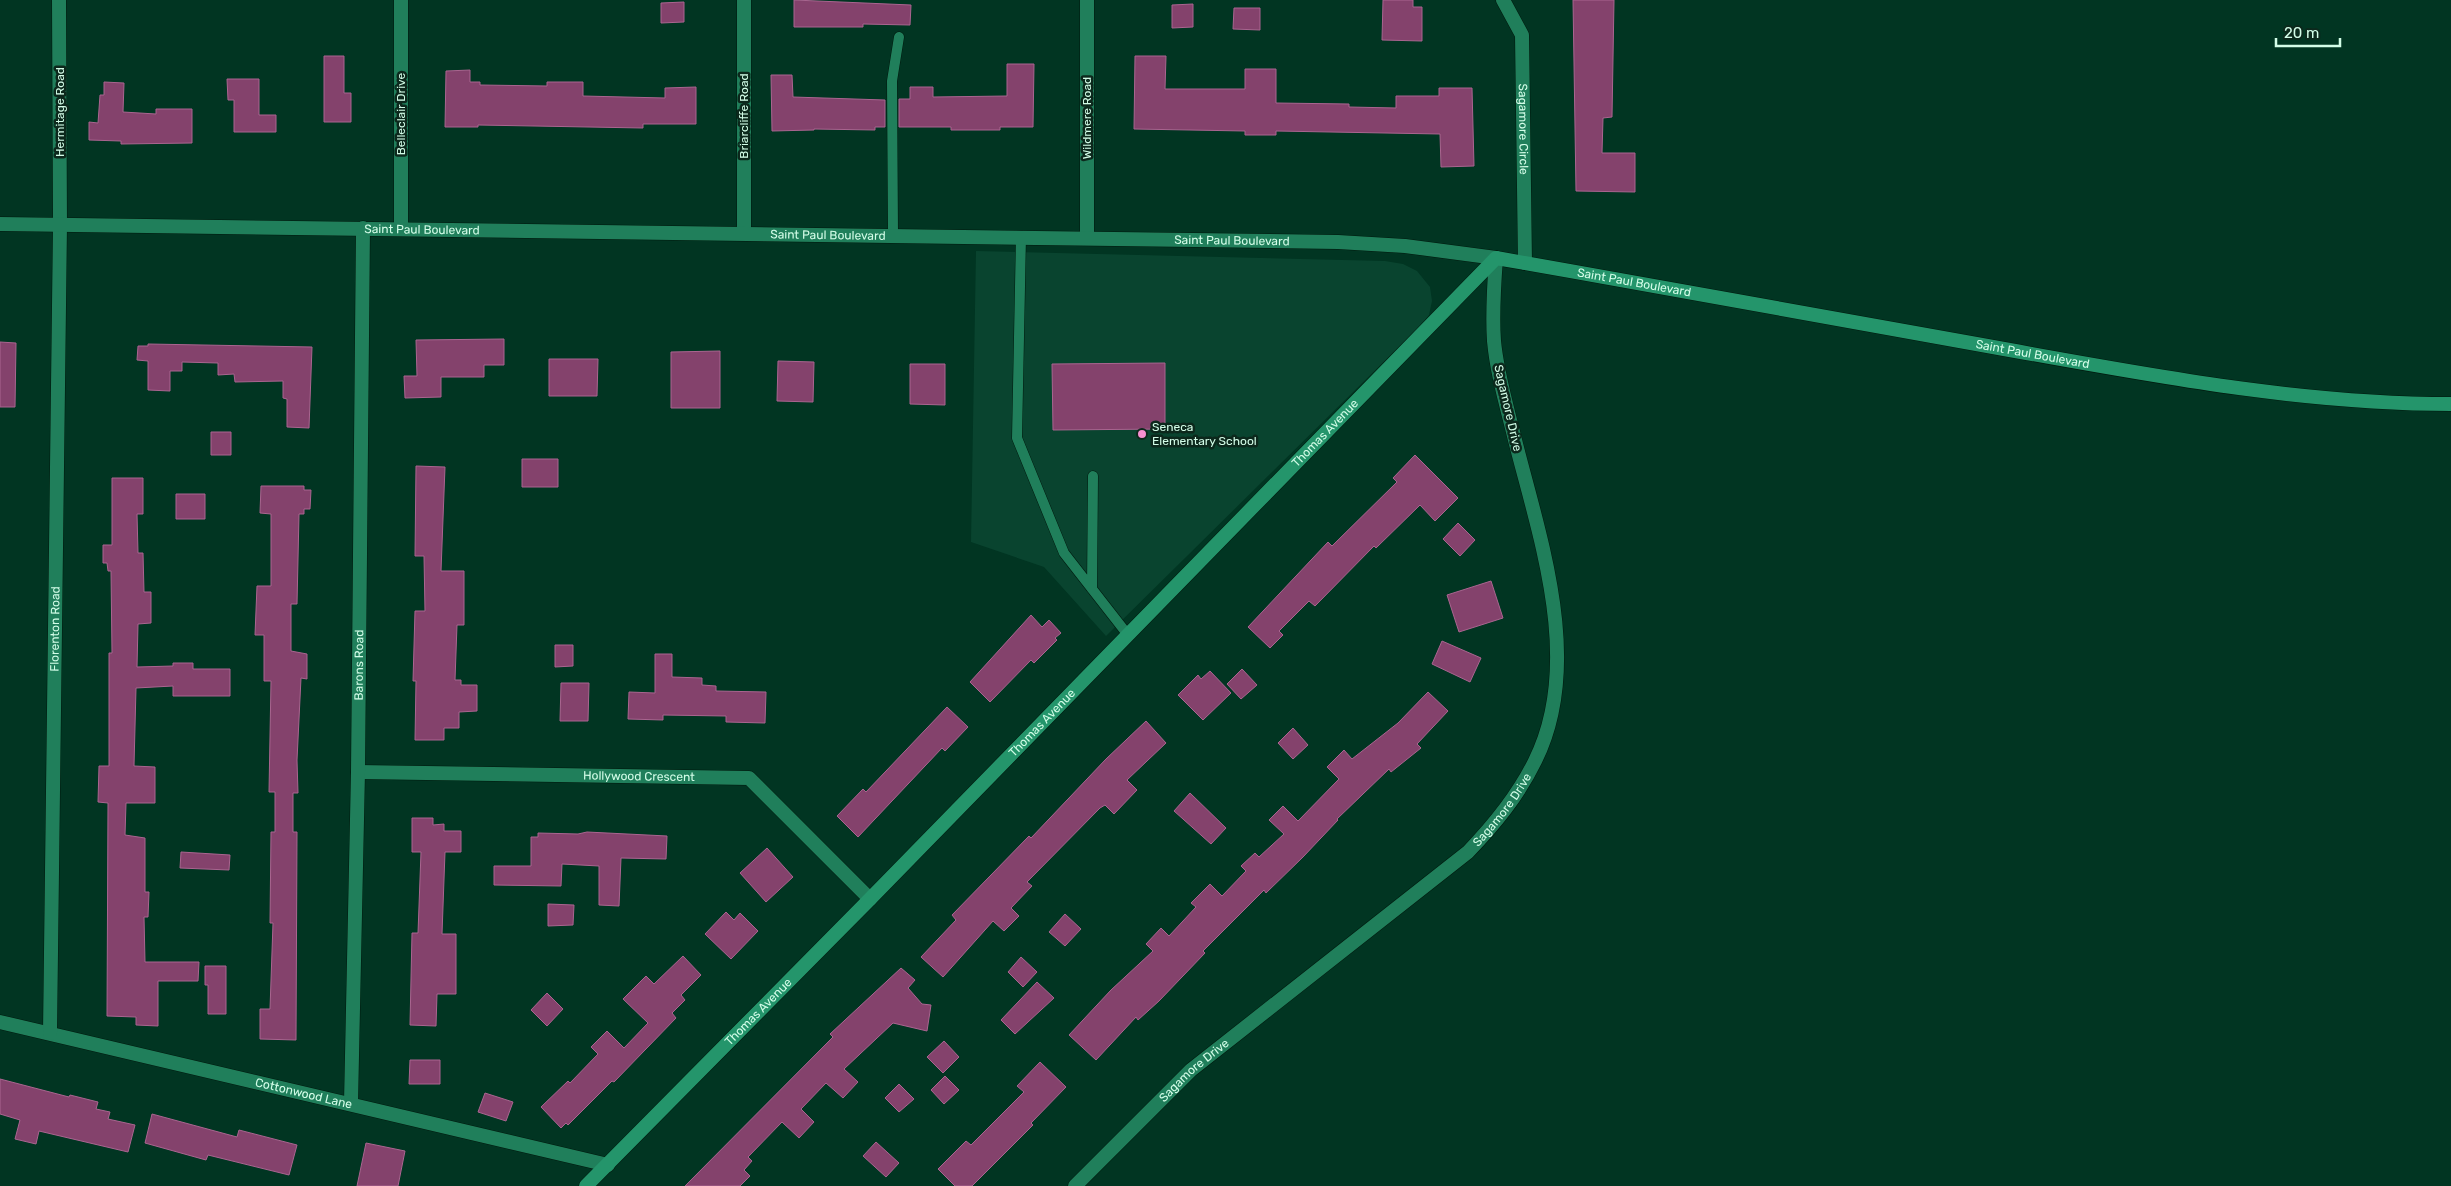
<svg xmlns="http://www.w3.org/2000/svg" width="2451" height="1186" viewBox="0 0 2451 1186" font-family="Rubik,sans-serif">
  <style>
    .built { fill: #09442f }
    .building { fill: #84426c; stroke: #aa6590 }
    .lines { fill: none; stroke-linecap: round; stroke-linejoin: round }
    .service-casing { stroke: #001a0e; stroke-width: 11 }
    .minor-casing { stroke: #001a0e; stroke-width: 15 }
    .tertiary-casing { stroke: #001a0e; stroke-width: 15 }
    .secondary-casing { stroke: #001a0e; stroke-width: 15 }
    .service { stroke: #207f5b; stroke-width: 10 }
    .minor { stroke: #207f5b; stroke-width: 14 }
    .tertiary { stroke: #207f5b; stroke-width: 14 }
    .secondary { stroke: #24956b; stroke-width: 14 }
    .poi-dot { fill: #f690d0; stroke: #0c281c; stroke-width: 2 }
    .labels { text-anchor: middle; stroke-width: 5; stroke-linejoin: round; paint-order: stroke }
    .street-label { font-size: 12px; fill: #d3fde8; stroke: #0c281c }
    .poi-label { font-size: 12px; fill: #d3fde8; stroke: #0c281c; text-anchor: start }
  </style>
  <rect width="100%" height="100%" fill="#013522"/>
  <path class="built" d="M976,251L1385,261L1403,264L1417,271L1430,287L1432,301L1429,315L1420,326L1106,636L1044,567L971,542Z"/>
  <path class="building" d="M794,0L911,5L910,25L863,24V27H794Z
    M1383,0H1413V7H1422V41L1382,40Z
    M1573,0H1614L1612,117L1603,118L1602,153H1635V192L1576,191Z
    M684,2V22L661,23V3Z
    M1193,4V27L1172,28V5Z
    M1234,8H1260V30L1233,29Z
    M324,56H344V93H351V122H324Z
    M1135,56H1166L1165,89H1245V69H1276V103L1349,104V107L1396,108V96H1439V88H1472L1474,166L1441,167L1440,134L1276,131V135H1245V131L1134,129Z
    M1007,64H1034L1033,127H1000V130H951V127H899V99H910V87H933V97L1007,96Z
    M470,70V82H480V85L547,86V82H583V96L665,98V88L696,87V124H643V128L478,125V127H445L446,71Z
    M771,75H792L793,97L885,100V127H875V130L814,129V130L772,131Z
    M227,79H259V115H276V132H234V100H228Z
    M104,82L124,83L123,112L156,114V109H192V143L121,144V141L89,140V122L98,123L100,95H104Z
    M504,339V365H484V377H441V397L405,398L404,376H417L416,340Z
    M0,342L16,343L15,407H0Z
    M148,344L312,347L309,428L287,427V399L283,398V381L235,382L234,374L218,375V363L182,362V371H170V391L148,390V361L137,360L138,346H148Z
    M720,351V408H671V352Z
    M549,359H598L597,396H549Z
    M778,361L814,362L813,402L777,401Z
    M1165,363V429L1053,430L1052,364Z
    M910,364H945V405L910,404Z
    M211,432H231V455H211Z
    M1415,455L1458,498L1435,521L1420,505L1376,548L1374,546L1315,606L1309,601L1279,631L1283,635L1270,648L1248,627L1328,542L1332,546L1397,482L1393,478Z
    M522,459H558V487H522Z
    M416,466L445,467L441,571H464V625H457L455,680H461V685H477V711L459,712V728H444V740H415L416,681H413L415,611H425L424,556H415Z
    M112,478H143V514H137L138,553H143L144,592H151V623L138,624L137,667L173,666V663H193V669H230V696H173V686L136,688L134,766L155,767V803H126L125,835L145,838V892H149L148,917H144L145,962H199L198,981H158V1026L136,1025V1017L107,1016L108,803L98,802L99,766H109V653H112L111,571H108L107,563H103V545H112Z
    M261,486H304V490H311L310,509H304V514H299L297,604H291V651L307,654V679L301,678L297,760L298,793H293V832H297L296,1040L260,1039V1009H270L273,923H270L271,832H275V792H269L271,681H264V635H255L257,586H271V514L260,513Z
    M176,494H205V519H176Z
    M1458,523L1475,540L1460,556L1443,539Z
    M1491,581L1503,618L1459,632L1447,595Z
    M1031,615L1042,627L1049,620L1061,633L1055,638L1057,640L1034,663L1031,660L990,702L970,682Z
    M1442,641L1481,658L1470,682L1432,664Z
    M555,645H573V666L555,667Z
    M655,654H672V677L702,678V685L716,686V691L766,692L765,723L726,722V716L663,715V720L628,719L629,692L655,693Z
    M1242,669L1257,685L1241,699L1227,684Z
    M1210,671L1231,693L1203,720L1178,695L1198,675L1201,679Z
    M561,683H589L588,721H560Z
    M1428,692L1448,711L1417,744L1421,748L1391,772L1389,769L1337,819L1338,820L1303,857L1266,893L1264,890L1203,951L1205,953L1159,1001L1138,1020L1136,1017L1096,1060L1069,1035L1111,990L1153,951L1146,944L1161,928L1169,936L1196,907L1191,903L1210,884L1222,896L1246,871L1241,866L1255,853L1259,857L1284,834L1269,820L1283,806L1298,821L1339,779L1327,767L1344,750L1352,759L1398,723Z
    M947,707L968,727L945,751L942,748L858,837L837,816L863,789L866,792Z
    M1146,721L1166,743L1127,780L1137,790L1114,814L1105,805L1100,808L1027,882L1032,886L1011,908L1019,916L1004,931L993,921L943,977L921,957L956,920L952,915L1029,836L1031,838L1106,759Z
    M1293,728L1308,745L1293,759L1278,743Z
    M1190,793L1226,828L1211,844L1174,811Z
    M412,818H433V825L444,824V831H461V852H445L442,934H456V994H437L436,1026L410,1025L412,933H418L421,852H412Z
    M587,832L667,836L666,859L621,858L619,906L599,905V866L562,864L561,886L494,885V866H531V837H538V833L578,834Z
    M767,848L793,877L766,902L740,873Z
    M181,852L230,855L229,870L180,868Z
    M548,904L574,905L573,925L548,926Z
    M726,912L734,920L740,913L758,931L731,959L705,934Z
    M1065,914L1081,929L1065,946L1049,932Z
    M683,956L701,975L681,995L685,1000L672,1013L676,1018L614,1082L612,1081L568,1125L566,1123L561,1128L541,1107L568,1081L570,1083L598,1054L591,1047L607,1031L624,1048L648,1023L623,999L646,976L654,984Z
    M1021,957L1037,972L1023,987L1008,972Z
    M205,966H226V1014H208V985H205Z
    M901,968L915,980L908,988L922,1004L931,1005L927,1031L893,1023L844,1069L858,1082L843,1098L826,1083L801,1109L814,1122L799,1138L782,1122L748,1157L752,1161L744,1170L750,1176L740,1186H685L833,1037L830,1034Z
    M1037,982L1054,998L1015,1034L1001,1020Z
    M547,993L563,1009L547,1026L531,1010Z
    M944,1041L959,1057L943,1073L927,1057Z
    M410,1060H440V1084H409Z
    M1040,1062L1066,1087L1031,1123L1033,1125L972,1186H955L938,1169L966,1141L971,1145L1024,1092L1017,1086Z
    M945,1076L959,1090L944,1104L931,1090Z
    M0,1079L69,1097L70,1095L98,1102L96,1109L110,1112L108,1119L135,1125L128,1152L39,1131L36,1144L15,1139L20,1120L0,1114Z
    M899,1084L914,1099L899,1112L885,1098Z
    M485,1093L513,1102L506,1121L478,1112Z
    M152,1114L237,1137L239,1130L297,1145L289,1175L208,1155L206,1160L145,1143Z
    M876,1142L899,1163L886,1177L863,1156Z
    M366,1143L405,1151L398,1186H357Z"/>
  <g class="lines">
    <g class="service-casing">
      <path id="service" d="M893,234L892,81L899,37
        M1021,236L1017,438L1064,553L1128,635
        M1092,589L1093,476"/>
    </g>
    <g class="minor-casing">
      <g id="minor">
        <path d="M401,0V229"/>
        <path d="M744,0V233"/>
        <path d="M1087,0V237"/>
        <path id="s1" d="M1503,0L1522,35L1525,263"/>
        <path id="s2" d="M358,772L749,778L870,899"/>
        <path id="s3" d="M0,1022L608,1165"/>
        <path id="s4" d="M50,1033L60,225L59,0"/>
        <path id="s5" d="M351,1103L358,772L363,228"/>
        <path id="s6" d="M1075,1186L1191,1070L1468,852C1495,824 1518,796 1535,761C1584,663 1540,539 1515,440C1507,407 1497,374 1494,341C1492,313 1494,285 1496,258"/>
      </g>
    </g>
    <g class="tertiary-casing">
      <g id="tertiary">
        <path id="s7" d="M0,224L1338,242L1405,246L1496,258"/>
      </g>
    </g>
    <g class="secondary-casing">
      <g id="secondary">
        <path id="s8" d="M586,1186L870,899L1496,258C1662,287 1828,317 1993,347C2144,374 2297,404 2451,404"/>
      </g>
    </g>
    <use href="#service" class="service"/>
    <use href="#minor" class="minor"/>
    <use href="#tertiary" class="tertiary"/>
    <use href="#secondary" class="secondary"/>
  </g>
  <circle class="poi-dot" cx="1142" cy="434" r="5"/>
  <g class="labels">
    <g class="street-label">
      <text transform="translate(60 112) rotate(-90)" y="4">Hermitage Road</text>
      <text transform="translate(401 114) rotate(-90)" y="4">Belleclair Drive</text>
      <text transform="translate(744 116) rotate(-90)" y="4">Briarcliffe Road</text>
      <text transform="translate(1087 118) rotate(-90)" y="4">Wildmere Road</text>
      <text dy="4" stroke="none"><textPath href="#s1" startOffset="134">Sagamore Circle</textPath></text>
      <text dy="4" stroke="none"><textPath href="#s7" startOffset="422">Saint Paul Boulevard</textPath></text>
      <text dy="4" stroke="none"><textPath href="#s7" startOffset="828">Saint Paul Boulevard</textPath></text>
      <text dy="4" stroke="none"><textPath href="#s7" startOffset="1232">Saint Paul Boulevard</textPath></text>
      <text dy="4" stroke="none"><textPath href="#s8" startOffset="1440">Saint Paul Boulevard</textPath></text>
      <text dy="4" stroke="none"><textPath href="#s8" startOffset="1845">Saint Paul Boulevard</textPath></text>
      <text transform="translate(1508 408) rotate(77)" y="4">Sagamore Drive</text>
      <text dy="4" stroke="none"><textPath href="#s8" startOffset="1055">Thomas Avenue</textPath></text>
      <text dy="4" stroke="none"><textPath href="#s4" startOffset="404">Florenton Road</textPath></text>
      <text dy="4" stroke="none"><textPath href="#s5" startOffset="438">Barons Road</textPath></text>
      <text dy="4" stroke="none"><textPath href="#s8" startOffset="650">Thomas Avenue</textPath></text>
      <text dy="4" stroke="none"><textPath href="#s2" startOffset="281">Hollywood Crescent</textPath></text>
      <text dy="4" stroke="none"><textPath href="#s6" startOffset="571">Sagamore Drive</textPath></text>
      <text dy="4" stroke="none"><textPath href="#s8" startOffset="245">Thomas Avenue</textPath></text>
      <text dy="4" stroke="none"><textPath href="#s6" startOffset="166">Sagamore Drive</textPath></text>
      <text dy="4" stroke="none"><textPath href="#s3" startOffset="312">Cottonwood Lane</textPath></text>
    </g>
    <g class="poi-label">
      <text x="1152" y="431">Seneca<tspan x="1152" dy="14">Elementary School</tspan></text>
    </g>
  </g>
  <path d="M2276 38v8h64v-8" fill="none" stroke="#d3fde8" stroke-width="2.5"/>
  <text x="2284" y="38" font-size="15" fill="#d3fde8" stroke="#0c281c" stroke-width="4" paint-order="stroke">20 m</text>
</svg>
